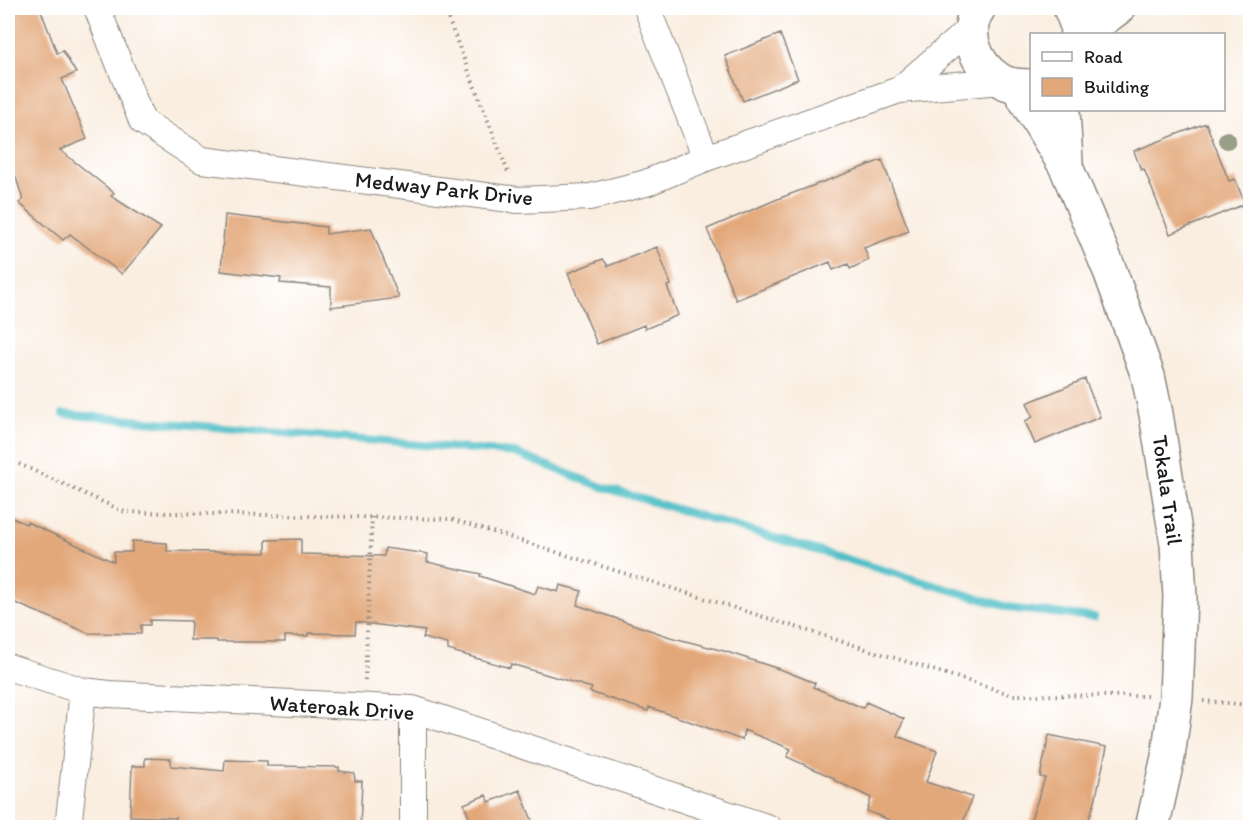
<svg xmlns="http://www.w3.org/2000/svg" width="1258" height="835" viewBox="0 0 1258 835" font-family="Itim,sans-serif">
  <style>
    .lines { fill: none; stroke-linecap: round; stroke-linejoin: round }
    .stream { stroke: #51bfc7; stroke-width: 8 }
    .building { fill: #e3a87a }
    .minor-casing { stroke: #8b857e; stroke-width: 28 }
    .tertiary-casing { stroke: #8b857e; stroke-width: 36 }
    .path { stroke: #8b857e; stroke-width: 4; stroke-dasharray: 1.5 4.5; stroke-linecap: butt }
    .minor { stroke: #fff; stroke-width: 26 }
    .tertiary { stroke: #fff; stroke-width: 33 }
    .tree { fill: #989f89 }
    .labels { text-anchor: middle; stroke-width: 5; stroke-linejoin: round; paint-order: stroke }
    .street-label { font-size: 22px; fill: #1c1c1c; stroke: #fff }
  </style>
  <rect width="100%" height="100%" fill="#fff"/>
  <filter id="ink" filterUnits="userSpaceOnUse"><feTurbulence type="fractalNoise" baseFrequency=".0167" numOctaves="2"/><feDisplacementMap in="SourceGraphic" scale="12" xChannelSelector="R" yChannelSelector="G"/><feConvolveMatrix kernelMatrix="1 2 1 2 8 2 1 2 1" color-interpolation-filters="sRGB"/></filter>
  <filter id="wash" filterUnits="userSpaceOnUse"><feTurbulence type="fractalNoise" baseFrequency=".008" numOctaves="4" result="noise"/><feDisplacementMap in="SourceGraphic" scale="24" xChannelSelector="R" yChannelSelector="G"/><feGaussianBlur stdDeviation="1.35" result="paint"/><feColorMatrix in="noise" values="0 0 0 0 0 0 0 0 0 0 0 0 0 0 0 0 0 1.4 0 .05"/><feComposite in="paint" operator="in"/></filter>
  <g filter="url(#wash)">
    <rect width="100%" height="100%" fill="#faeee1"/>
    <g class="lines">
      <path class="stream" d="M63,414L515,453L602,487L1015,609L1094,617"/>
    </g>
    <g id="blocks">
      <path class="building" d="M8,8H40L57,53L63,51L76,73L62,79L87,139L60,150L114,193L111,196L161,228L122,274L70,234L63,240L19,203L23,200L8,152Z
        M780,34L798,79L743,101L725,56Z
        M1206,123L1229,181L1235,179L1245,204L1170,234L1144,169L1141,170L1134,151Z
        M882,160L909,231L864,248L869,260L850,269L848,264L833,270L830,262L736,300L707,229L780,198Z
        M225,215L326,227V234L371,228L399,298L331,307V287L280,283L281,278L221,271Z
        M657,247L671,285L667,286L678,315L645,329L644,325L597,344L568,273L603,259L608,266Z
        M1085,379L1100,417L1035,444L1025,421L1033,417L1027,403Z
        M8,516L26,524L27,522L114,562V552H132V541L167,543V551L266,553V540L301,539V554L384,556L385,548L428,554L427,562L481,574L480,576L535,594L538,586L558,592L560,585L582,591L577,605L670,637L724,651L785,671L815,683L813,687L863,708L866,702L904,719L897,736L937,751L926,782L972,797L961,828H894V822L867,811L871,798L834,780V778L787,757L791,749L744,730L742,740L649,707L648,711L590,692L592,688L511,664L510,668L448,650V644L423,638L425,631L356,622L355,634L308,633V636H285V642H217V640H190L191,621L150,620V625H141V634L88,633L8,600Z
        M1049,735L1107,747L1095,801L1086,828H1028L1045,778L1040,777Z
        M145,758L171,759V766L224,771L225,760L267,761V766L339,767V771L354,773L355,781H362L360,828H175L176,818L130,816L132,766H145Z
        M520,790L535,828H473L464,804L486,795L489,802Z"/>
    </g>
  </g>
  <g filter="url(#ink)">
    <use href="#blocks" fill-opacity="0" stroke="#8b857e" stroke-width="1.5"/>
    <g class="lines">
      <g class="minor-casing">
        <path id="minor" d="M97,8L142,121L202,160L518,200L590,197L646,183L706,158L899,90L1001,81
          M647,8L706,158
          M899,90L972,27
          M8,667L83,691L109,694L413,709L769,828
          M68,828L83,691
          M413,828V709"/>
      </g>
      <g class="tertiary-casing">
        <path id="tertiary" d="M979,8C962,32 976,66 1000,80C1009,86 1021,86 1032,86
          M1070,8L1076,23L1077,34
          M1083,34L1118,8
          M1017,86L1066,167L1110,271L1148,376L1156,414L1177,544L1180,597L1176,698L1168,757L1152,828
          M1063,110L1066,162"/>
      </g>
      <path class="path" d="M444,8L508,172
        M8,459L125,512L451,519L1013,695L1148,696
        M365,680L372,517
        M1203,701L1250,705"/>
      <use href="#minor" class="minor"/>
      <use href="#tertiary" class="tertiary"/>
    </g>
    <circle class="tree" cx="1227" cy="140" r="9"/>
  </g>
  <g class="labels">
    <g class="street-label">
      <text transform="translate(444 188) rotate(6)" y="8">Medway Park Drive</text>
      <text transform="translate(1168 490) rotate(82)" y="8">Tokala Trail</text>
      <text transform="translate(342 707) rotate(4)" y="8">Wateroak Drive</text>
    </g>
  </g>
  <rect width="1258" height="835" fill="none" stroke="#fff" stroke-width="30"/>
  <rect x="1030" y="33" width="195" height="78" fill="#ffffff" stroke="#a4a4a4" stroke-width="1.5"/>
  <rect x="1042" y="52" width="30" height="9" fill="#ffffff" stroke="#a4a4a4" stroke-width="1.5"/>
  <text x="1084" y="63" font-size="18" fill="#1c1c1c">Road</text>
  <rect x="1042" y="78" width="30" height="18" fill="#e3a87a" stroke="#a4a4a4" stroke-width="1.5"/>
  <text x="1084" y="93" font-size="18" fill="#1c1c1c">Building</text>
</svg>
